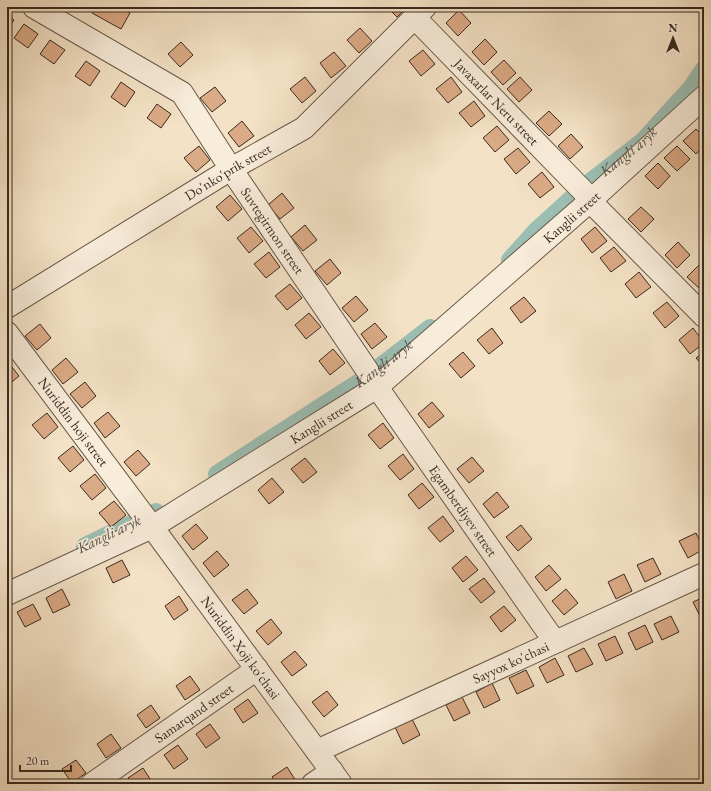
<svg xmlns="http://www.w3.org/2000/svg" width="711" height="791" viewBox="0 0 711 791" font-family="'EB Garamond',serif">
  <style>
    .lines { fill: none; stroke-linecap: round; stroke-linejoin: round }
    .canal { stroke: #9cbeb2; stroke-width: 18 }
    .building { fill: #dbaa86; stroke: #382a1f }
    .minor-casing { stroke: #675849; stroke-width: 24 }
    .minor { stroke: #f8ecda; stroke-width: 22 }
    .labels { text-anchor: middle; stroke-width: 3.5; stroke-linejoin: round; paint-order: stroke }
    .street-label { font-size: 14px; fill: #382a1f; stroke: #f8ecda }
    .water-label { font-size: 15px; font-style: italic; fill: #514f44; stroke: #f8ecda }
  </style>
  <rect width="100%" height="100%" fill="#f4e2c6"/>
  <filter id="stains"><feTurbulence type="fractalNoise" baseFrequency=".005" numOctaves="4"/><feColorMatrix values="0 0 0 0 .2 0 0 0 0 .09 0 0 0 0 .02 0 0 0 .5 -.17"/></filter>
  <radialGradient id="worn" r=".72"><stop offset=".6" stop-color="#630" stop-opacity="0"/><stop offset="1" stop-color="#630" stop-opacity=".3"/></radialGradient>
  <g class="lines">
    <g class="canal">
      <path id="s1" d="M510,260L536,231L590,182L643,141L692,87L704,69"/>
      <path id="s2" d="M217,474L364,379L430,328"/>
      <path d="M85,546L156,512"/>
    </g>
  </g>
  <path class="building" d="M96,7H120L130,13L121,29L92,13Z
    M387,7H407L397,17Z
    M459,10L471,23L458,36L446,23Z
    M7,15L14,20L7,30Z
    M24,24L38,34L28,48L14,38Z
    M360,28L372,41L359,53L347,40Z
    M485,39L497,52L484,65L472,52Z
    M50,40L65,50L54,64L40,54Z
    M181,42L193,55L180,67L168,54Z
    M423,50L435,64L421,76L409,61Z
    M334,52L346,66L331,78L320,63Z
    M504,60L516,73L503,85L491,72Z
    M86,61L100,71L90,86L75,76Z
    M305,77L316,91L302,103L290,89Z
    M451,77L462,92L448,103L436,89Z
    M520,77L532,90L519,102L507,89Z
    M121,82L135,92L125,107L111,97Z
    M215,87L226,101L212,112L200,98Z
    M474,101L485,116L471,127L459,113Z
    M157,104L171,114L161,128L147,118Z
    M549,111L562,124L549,136L536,123Z
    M242,121L254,136L239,147L228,133Z
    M497,126L509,140L495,152L483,138Z
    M696,129L704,137V146L696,154L683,141Z
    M571,134L583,147L570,159L558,146Z
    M199,146L210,160L196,172L184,158Z
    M677,146L690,159L677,171L664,158Z
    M518,148L530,162L516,174L504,159Z
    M658,163L670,176L658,189L645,176Z
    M542,172L554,187L540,198L528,184Z
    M282,193L294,208L280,219L268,205Z
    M230,195L242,209L228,221L216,207Z
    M641,207L654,219L641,232L628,219Z
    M305,225L317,240L303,251L291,237Z
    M251,227L263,241L249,253L237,238Z
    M595,227L607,241L592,253L581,239Z
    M678,242L690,255L677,268L665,255Z
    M614,247L626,261L611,272L600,258Z
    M269,252L280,267L266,278L254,264Z
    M330,259L341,273L327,285L315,271Z
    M700,264L704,268V285L700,289L687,277Z
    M639,272L651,287L636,298L625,284Z
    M290,284L302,298L287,310L275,296Z
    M356,296L368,310L354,322L342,308Z
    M524,297L536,311L521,323L510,308Z
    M667,302L679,316L665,328L653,313Z
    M309,313L321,327L306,339L295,325Z
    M375,323L387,337L372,349L361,334Z
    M40,324L51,338L37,350L25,336Z
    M492,328L503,343L489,354L477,340Z
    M693,328L704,343L690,354L679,340Z
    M333,349L345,363L330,375L319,361Z
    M463,352L475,366L461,378L449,364Z
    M704,352V367L696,358Z
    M66,358L78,372L63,384L52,370Z
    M8,362L19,376L7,386V363Z
    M85,382L96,396L82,408L70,394Z
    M432,402L444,416L429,428L418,414Z
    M108,412L120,426L105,438L94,423Z
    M47,413L58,427L44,439L32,425Z
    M383,423L394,438L380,449L368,435Z
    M73,446L84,460L70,472L58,458Z
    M138,450L150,464L136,476L124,462Z
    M403,454L414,469L400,480L388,466Z
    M472,457L484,471L469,483L457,469Z
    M305,458L317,472L303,483L291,469Z
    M95,474L106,488L92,500L80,486Z
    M272,478L284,492L269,504L258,490Z
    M422,483L434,497L419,509L408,495Z
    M497,492L509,507L494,518L483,504Z
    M114,501L126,515L111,527L99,513Z
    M443,516L454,531L440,542L428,528Z
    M196,524L208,538L193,550L182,536Z
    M521,525L532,539L518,551L506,537Z
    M696,533L704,549L688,558L679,541Z
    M217,551L229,565L214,577L203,563Z
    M466,556L478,570L463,582L452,568Z
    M653,558L661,574L645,582L637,565Z
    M122,560L130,575L113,583L106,568Z
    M549,565L561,579L546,591L535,577Z
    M624,574L632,591L616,599L608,582Z
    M484,578L495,592L481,603L469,589Z
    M62,589L70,605L53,613L46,598Z
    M247,589L258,603L244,614L232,600Z
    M566,589L578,603L564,615L552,601Z
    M179,596L188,610L174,620L165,606Z
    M704,597V617L701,618L693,602Z
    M33,604L41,619L25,627L17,612Z
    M504,606L516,620L501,632L490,617Z
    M671,616L679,632L662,640L654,624Z
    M271,619L282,633L268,645L256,631Z
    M645,625L653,642L636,650L628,633Z
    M615,636L623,653L606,661L598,644Z
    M584,648L593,664L576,672L568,656Z
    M295,651L307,665L292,676L281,662Z
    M555,658L564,675L547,683L539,667Z
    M526,670L534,686L517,694L509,678Z
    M190,676L200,690L185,700L176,686Z
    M492,683L500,700L484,708L476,692Z
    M327,691L338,705L324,717L312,702Z
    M462,697L470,713L454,721L446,705Z
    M248,699L258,713L243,723L234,709Z
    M151,705L160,718L146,728L137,715Z
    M412,719L420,735L403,744L395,727Z
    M210,724L220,738L206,748L196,734Z
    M111,734L121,748L106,758L97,744Z
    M178,745L188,759L174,769L164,755Z
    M76,760L86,773L72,783L62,769Z
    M287,767L296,781L292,784H277L272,777Z
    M143,768L152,782L150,784H132L128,778Z"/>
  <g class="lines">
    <g class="minor-casing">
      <g id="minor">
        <path id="s3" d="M34,7L182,93L231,169L367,370L377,387L555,642"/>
        <path id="s4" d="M415,18L586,194L590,201L704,316"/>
        <path id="s5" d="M7,307L231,169L304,128L425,7"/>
        <path id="s6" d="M7,333L147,520L341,784"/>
        <path id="s7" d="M7,594L152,527L377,387L590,201L704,97"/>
        <path id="s8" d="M317,751L704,574"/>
        <path id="s9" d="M92,784L257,669"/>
        <path d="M313,784L332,771"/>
      </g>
    </g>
    <use href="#minor" class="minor"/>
  </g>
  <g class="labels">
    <g class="street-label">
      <text dy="5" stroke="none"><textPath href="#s4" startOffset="117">Javaxarlar Neru street</textPath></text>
      <text dy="5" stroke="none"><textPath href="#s5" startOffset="259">Do'nko'prik street</textPath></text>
      <text dy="5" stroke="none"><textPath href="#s7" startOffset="683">Kanglii street</textPath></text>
      <text dy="5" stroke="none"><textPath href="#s3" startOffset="336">Suvtegirmon street</textPath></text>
      <text dy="5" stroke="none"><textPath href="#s6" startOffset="111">Nuriddin hoji street</textPath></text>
      <text dy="5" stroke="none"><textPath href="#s7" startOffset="359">Kanglii street</textPath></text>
      <text dy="5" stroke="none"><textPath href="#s3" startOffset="675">Egamberdiyev street</textPath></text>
      <text dy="5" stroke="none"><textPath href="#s6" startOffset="392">Nuriddin Xoji ko'chasi</textPath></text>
      <text dy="5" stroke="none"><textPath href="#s8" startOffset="213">Sayyox ko'chasi</textPath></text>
      <text dy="5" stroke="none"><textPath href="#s9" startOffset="124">Samarqand street</textPath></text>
    </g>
    <g class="water-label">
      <text dy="5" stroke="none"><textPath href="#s1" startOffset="161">Kangli aryk</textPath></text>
      <text dy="5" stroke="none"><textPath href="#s2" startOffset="200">Kangli aryk</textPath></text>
      <text transform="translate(109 534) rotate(-26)" y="5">Kangli aryk</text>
    </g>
  </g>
  <rect width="711" height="791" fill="none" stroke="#f4e2c6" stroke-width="24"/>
  <rect x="8" y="8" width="695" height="775" fill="none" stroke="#382a1f" stroke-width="2"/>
  <rect x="12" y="12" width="687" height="767" fill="none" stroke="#382a1f"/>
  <g transform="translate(673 38)" stroke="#f8ecda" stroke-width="3" paint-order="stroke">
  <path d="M0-3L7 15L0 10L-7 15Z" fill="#382a1f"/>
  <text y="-6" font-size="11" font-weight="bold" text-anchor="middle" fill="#382a1f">N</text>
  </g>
  <path d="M20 765v6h51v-6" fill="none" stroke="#382a1f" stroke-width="2"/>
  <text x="26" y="765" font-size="12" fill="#382a1f" stroke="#f8ecda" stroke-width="3" paint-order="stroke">20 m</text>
  <rect width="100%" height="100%" filter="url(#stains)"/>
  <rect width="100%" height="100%" fill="url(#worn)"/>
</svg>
